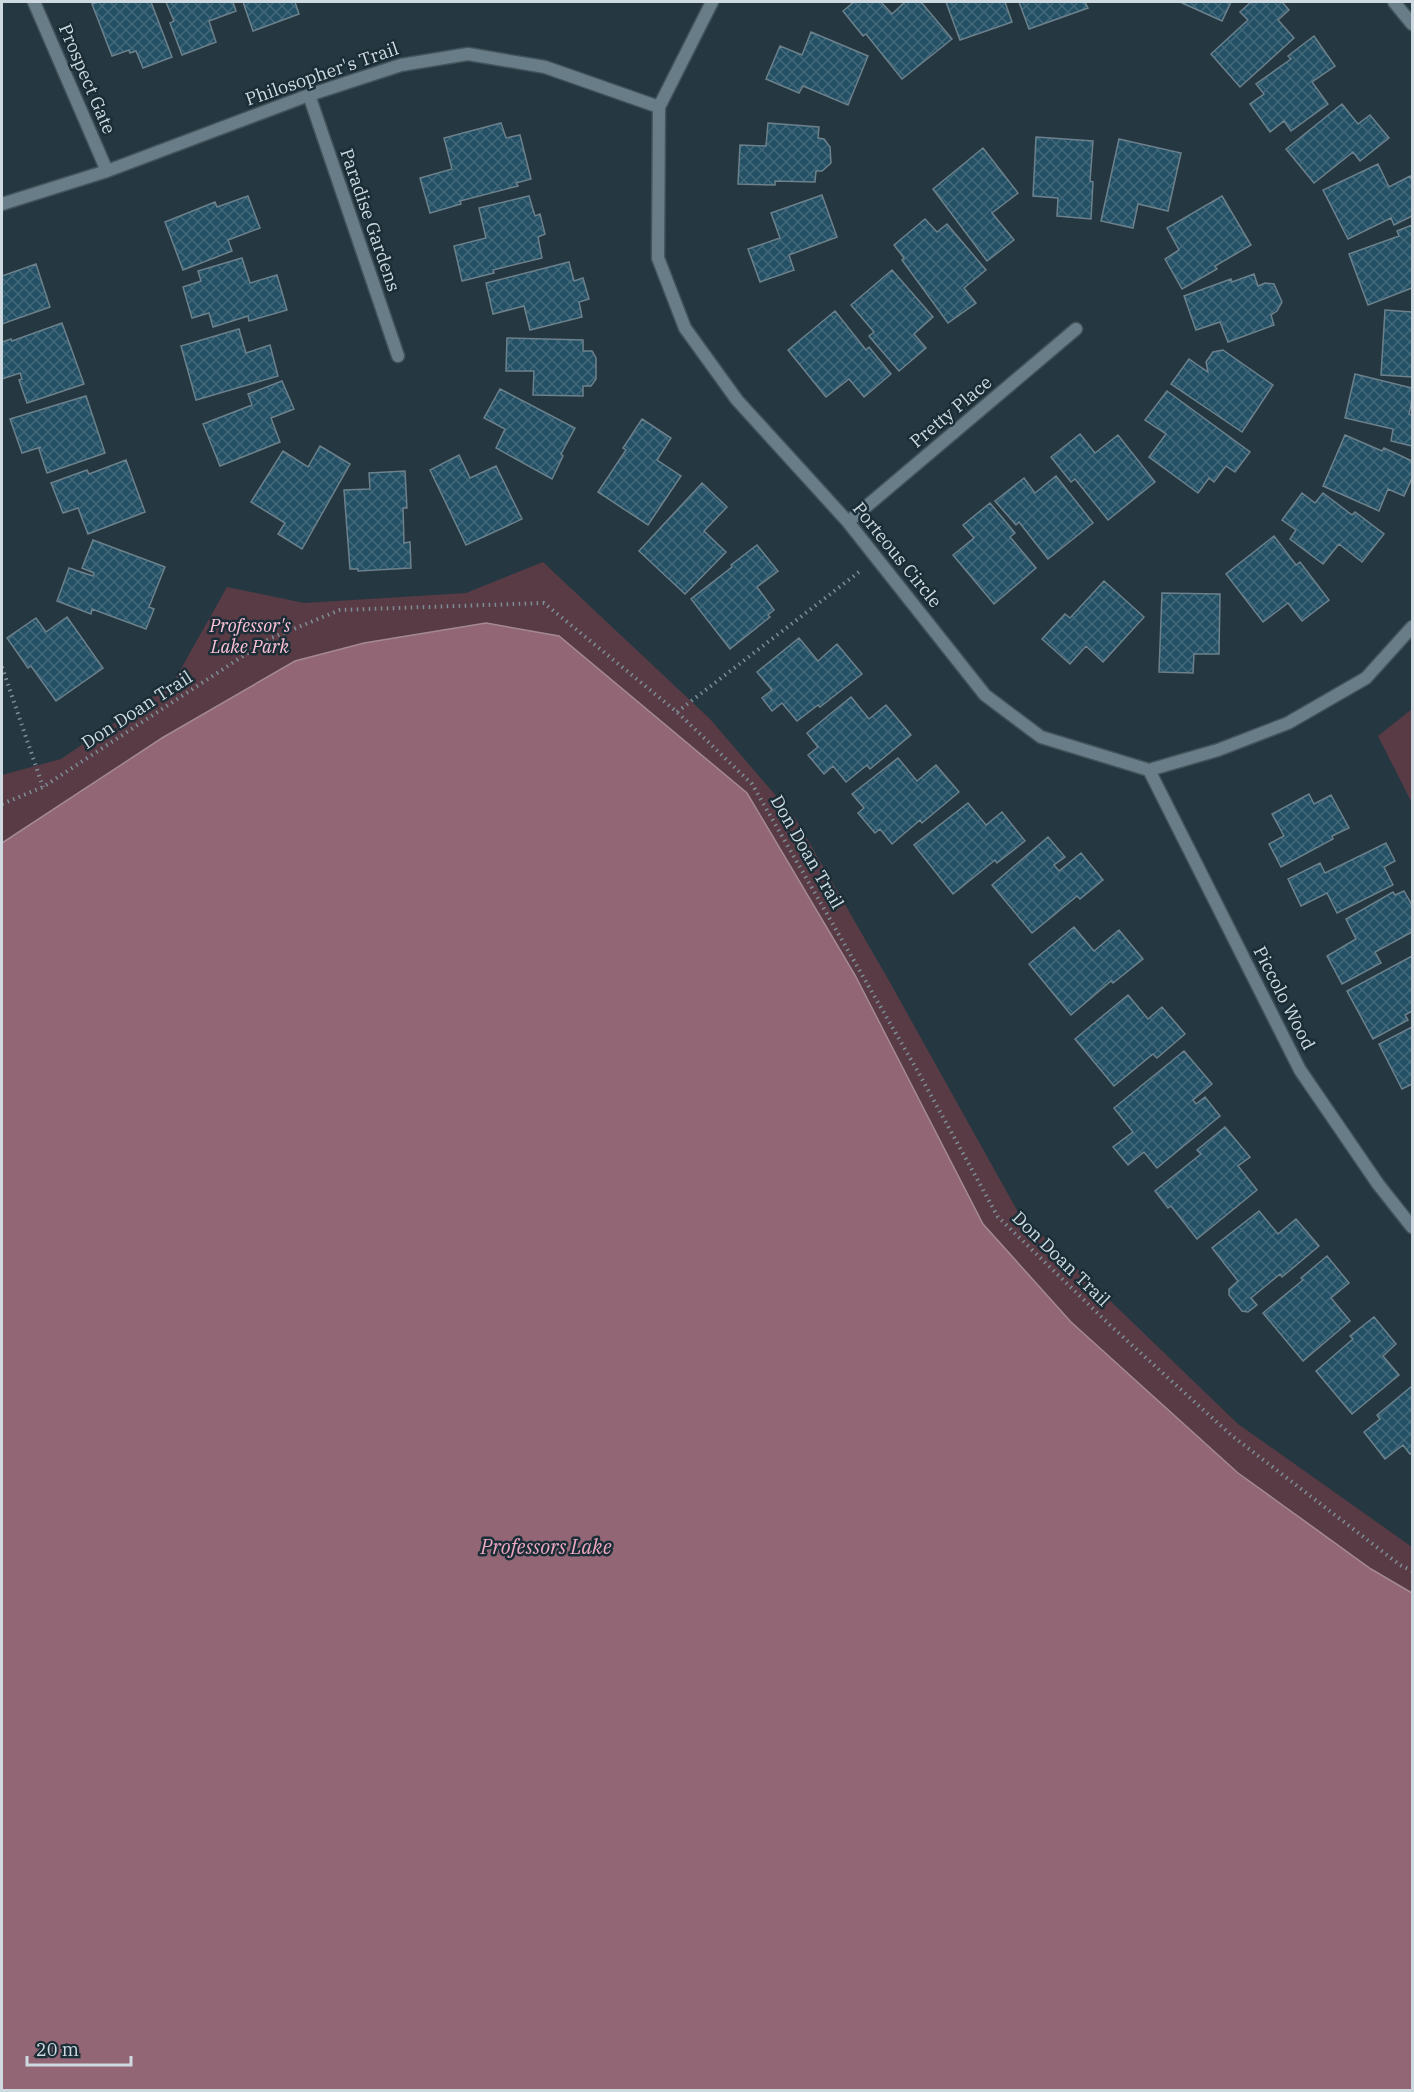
<svg xmlns="http://www.w3.org/2000/svg" width="1414" height="2092" viewBox="0 0 1414 2092" font-family="'IBM Plex Serif',serif">
  <style>
    .park { fill: #583b45 }
    .water { fill: #926675; stroke: #a48995; stroke-width: 1.5 }
    .building { fill: url(#building-cross-hatch); stroke: #6c818c; stroke-width: 1.5 }
    .lines { fill: none; stroke-linecap: round; stroke-linejoin: round }
    .street-casing { stroke: #43535c; stroke-width: 15 }
    .path { stroke: #7f8d95; stroke-width: 4; stroke-dasharray: 1.5 4.5; stroke-linecap: butt }
    .street { stroke: #687d88; stroke-width: 12 }
    .labels { text-anchor: middle; stroke-width: 5; stroke-linejoin: round; paint-order: stroke }
    .street-label { font-size: 18px; fill: #cfdae0; stroke: #1b2e37 }
    .park-label { font-size: 18px; font-style: italic; fill: #fcc1d5; stroke: #1b2e37 }
    .water-label { font-size: 20px; font-style: italic; fill: #efa7c0; stroke: #1b2e37 }
  </style>
  <defs>
    <pattern id="building-cross-hatch" width="8" height="8" patternUnits="userSpaceOnUse" patternTransform="scale(1.5)"><rect width="8" height="8" fill="#245065"/><path d="M0 0l8 8M0 8l8-8" fill="none" stroke="#43697b"/></pattern>
  </defs>
  <rect width="100%" height="100%" fill="#253841"/>
  <path class="park" d="M543,562L710,719L795,818L888,979L1018,1212L1238,1424L1412,1547V1593L1371,1569L1238,1473L1071,1322L983,1224L855,975L747,793L161,738L2,843V775L61,759L173,683L227,587L304,603L466,593Z
    M1412,709V803L1378,736Z"/>
  <path class="water" d="M486,623L559,636L747,793L855,975L983,1224L1071,1322L1238,1473L1371,1569L1412,1593V2090H2V843L162,738L295,661L364,643Z"/>
  <path class="building" d="M98,2H151L172,57L143,68L136,51L130,53L129,50L112,56L92,4Z
    M166,2H233L236,11L209,21L216,42L182,55L170,23L174,21Z
    M243,2H295L299,14L253,31Z
    M854,2H881L892,14L905,2H921L952,39L902,79L866,34L863,36L843,11Z
    M946,2H1005L1012,22L960,40Z
    M1019,2H1085L1088,8L1029,29Z
    M1180,2H1231L1222,21Z
    M1251,2H1282L1289,10L1278,20L1294,38L1240,87L1211,54L1248,20L1240,12Z
    M811,32L868,56L848,105L803,86L799,93L766,79L780,46L802,55Z
    M1314,36L1335,66L1312,82L1328,104L1291,131L1284,121L1270,132L1250,104L1264,94L1256,84L1291,59L1288,56Z
    M1342,104L1358,124L1370,115L1389,138L1360,161L1353,152L1314,183L1286,149Z
    M501,123L506,138L520,135L531,179L516,183L518,186L460,201L461,204L430,213L420,178L452,169L444,138Z
    M768,123L819,127L818,138L824,139L830,147L831,163L822,171H816L815,182L775,181V185L738,184L740,145L766,146Z
    M1036,137L1093,141L1090,181L1093,182L1091,219L1057,216L1058,198L1033,196Z
    M1119,139L1181,153L1168,211L1138,204L1133,228L1101,221Z
    M983,148L1018,193L992,213L1014,240L987,261L933,189Z
    M1378,164L1389,187L1410,176L1412,181V216L1394,225L1391,218L1348,239L1323,190Z
    M822,195L837,237L789,255L794,270L760,282L748,249L780,238L771,213Z
    M248,196L260,228L228,240L232,251L183,270L165,222L215,202L217,207Z
    M529,196L535,216L540,214L545,234L538,237L542,258L493,270L494,273L462,281L454,246L486,238L479,208Z
    M1222,196L1251,245L1215,266L1217,269L1182,289L1165,259L1179,250L1167,228Z
    M925,219L937,232L947,224L986,270L964,288L976,303L948,323L902,260L904,258L894,245Z
    M1412,225V288L1368,305L1349,254L1399,236L1397,231Z
    M242,258L250,283L277,275L287,310L249,321L248,316L213,327L209,313L192,318L183,287L201,281L198,271Z
    M569,262L574,281L583,278L589,299L579,302L582,317L530,330L524,306L493,314L486,283Z
    M36,264L50,307L2,324V276Z
    M892,270L933,317L914,334L926,348L899,371L869,336L874,332L851,305Z
    M1254,274L1258,286L1265,283L1274,284L1282,302L1277,311L1271,315L1274,325L1228,342L1220,322L1196,330L1184,296L1231,279L1232,282Z
    M1385,310L1412,312V377L1381,375Z
    M835,311L866,350L869,347L891,374L864,397L849,379L826,397L788,350Z
    M62,323L84,384L27,403L19,380L22,379L20,373L2,379V342L11,339L12,341Z
    M239,329L246,353L270,345L278,376L196,400L181,346Z
    M507,338L583,340V351H592L596,358V379L591,386H583V396L533,395L534,371H506Z
    M1223,350L1273,385L1242,432L1171,384L1189,359L1208,372L1206,362L1213,352Z
    M1355,374L1412,388V400L1409,414L1412,415V446L1391,441L1393,429L1345,418Z
    M282,381L294,409L271,418L280,442L220,466L203,424L252,405L248,394Z
    M500,389L575,428L561,454L563,456L552,479L496,448L505,429L484,418Z
    M1167,391L1250,452L1235,472L1226,466L1214,482L1209,478L1198,493L1149,457L1166,434L1145,420Z
    M86,396L105,453L47,473L39,449L41,447L22,453L10,419Z
    M642,419L671,438L657,460L681,476L648,525L598,492L626,450L623,448Z
    M1080,434L1095,453L1118,435L1155,482L1108,520L1075,479L1071,482L1051,457Z
    M1345,435L1382,451L1384,448L1412,461V478L1404,496L1388,489L1379,511L1323,486Z
    M320,446L350,464L302,549L278,534L285,523L251,502L283,451L308,467Z
    M459,455L470,478L496,466L522,519L466,545L430,470Z
    M126,460L145,512L88,534L78,508L63,513L51,483L87,470L89,474Z
    M405,471L407,508H403L404,543L410,542L411,568L358,571V569H350L344,490L370,489L369,473Z
    M1056,476L1093,523L1048,559L1019,522L1016,525L995,501L1024,478L1035,493Z
    M702,483L727,507L704,531L726,552L685,594L639,551Z
    M1302,493L1315,503L1323,493L1352,515L1355,512L1384,534L1362,562L1339,544L1323,564L1290,539L1296,530L1282,520Z
    M990,503L1015,533L1010,537L1036,568L994,604L953,555L974,538L963,525Z
    M1274,536L1296,565L1300,562L1329,600L1302,621L1288,603L1263,622L1226,574Z
    M93,540L165,567L149,607L154,609L146,629L92,609L91,614L57,601L69,568L93,576L94,573L82,568Z
    M757,545L778,571L757,587L774,610L768,615L770,617L730,649L691,599L732,567L731,565Z
    M1104,581L1144,617L1103,662L1086,646L1070,664L1042,639L1065,614L1070,618Z
    M1162,593L1220,594L1219,654H1194L1193,673L1159,672Z
    M67,617L103,668L56,701L31,666L28,668L7,638L36,618L46,632Z
    M799,638L818,661L837,644L862,674L820,707L818,705L797,721L782,703L772,711L762,698L772,690L757,672Z
    M851,697L869,719L886,705L911,735L870,769L867,765L846,782L833,766L824,774L808,755L818,747L807,733Z
    M898,758L917,781L936,765L959,792L922,823L920,820L892,844L880,829L875,833L858,813L864,808L852,794Z
    M1309,794L1314,804L1331,795L1349,828L1332,836L1333,839L1281,867L1269,844L1284,836L1272,814Z
    M968,803L986,825L1002,812L1025,841L997,863L995,860L953,894L914,845Z
    M1048,837L1065,857L1054,865L1059,871L1081,853L1103,880L1080,899L1077,896L1032,933L992,885Z
    M1386,843L1395,861L1384,867L1393,885L1337,913L1327,893L1301,906L1288,879L1320,863L1325,873Z
    M1404,891L1412,905V932L1375,952L1381,963L1342,984L1327,956L1356,939L1346,919L1393,892L1395,895Z
    M1074,927L1094,951L1119,930L1143,959L1113,983L1111,981L1071,1015L1029,964Z
    M1412,956V1011L1405,1015L1408,1020L1373,1039L1347,991Z
    M1128,995L1148,1019L1162,1007L1185,1034L1157,1058L1153,1054L1114,1086L1075,1039Z
    M1412,1027V1084L1402,1089L1379,1044Z
    M1184,1051L1212,1084L1193,1100L1196,1104L1205,1097L1220,1116L1157,1168L1144,1152L1128,1165L1113,1147L1133,1132L1114,1108Z
    M1225,1127L1250,1157L1238,1166L1257,1190L1197,1239L1171,1206L1168,1208L1155,1191L1201,1154L1197,1150Z
    M1259,1211L1278,1234L1296,1219L1319,1246L1282,1277L1280,1274L1251,1298L1257,1305L1248,1312L1242,1311L1229,1295V1289L1238,1281L1212,1248Z
    M1327,1256L1349,1283L1331,1298L1350,1321L1303,1361L1263,1313L1303,1280L1301,1278Z
    M1374,1317L1396,1344L1383,1356L1399,1375L1352,1414L1316,1371L1353,1339L1350,1336Z
    M1412,1386V1453L1410,1454L1403,1445L1385,1459L1364,1432L1380,1419L1377,1415Z"/>
  <g class="lines">
    <g class="street-casing">
      <path id="street" d="M34,2L107,171
        M712,2L659,107L658,258L685,328L737,400L848,522L985,695L1041,737L1149,770L1218,750L1288,723L1366,678L1412,627
        M1394,2L1412,24
        M309,95L398,356
        M2,204L107,171L309,95L401,65L468,54L545,67L659,107
        M848,522L1076,329
        M1149,770L1300,1070L1378,1184L1412,1227"/>
    </g>
    <path class="path" d="M2,667L43,787
      M677,712L859,572
      M2,804L43,787L269,639L340,610L544,603L677,712L752,784L917,1070L998,1217L1112,1327L1231,1435L1400,1565L1412,1571"/>
    <use href="#street" class="street"/>
  </g>
  <g class="labels">
    <g class="street-label">
      <text transform="translate(322 74) rotate(-19)" y="6">Philosopher's Trail</text>
      <text transform="translate(87 79) rotate(67)" y="6">Prospect Gate</text>
      <text transform="translate(370 220) rotate(71)" y="6">Paradise Gardens</text>
      <text transform="translate(951 412) rotate(-40)" y="6">Pretty Place</text>
      <text transform="translate(897 555) rotate(51)" y="6">Porteous Circle</text>
      <text transform="translate(137 710) rotate(-33)" y="6">Don Doan Trail</text>
      <text transform="translate(807 852) rotate(60)" y="6">Don Doan Trail</text>
      <text transform="translate(1284 998) rotate(63)" y="6">Piccolo Wood</text>
      <text transform="translate(1061 1259) rotate(44)" y="6">Don Doan Trail</text>
    </g>
    <g class="park-label">
      <text x="250" y="632">Professor's<tspan x="250" dy="21">Lake Park</tspan></text>
    </g>
    <g class="water-label">
      <text x="546" y="1554">Professors Lake</text>
    </g>
  </g>
  <rect width="1414" height="2092" fill="none" stroke="#cfdae0" stroke-width="6"/>
  <path d="M27 2056v9h104v-9" fill="none" stroke="#cfdae0" stroke-width="3"/>
  <text x="36" y="2056" font-size="18" fill="#cfdae0" stroke="#1b2e37" stroke-width="4.5" paint-order="stroke">20 m</text>
</svg>
